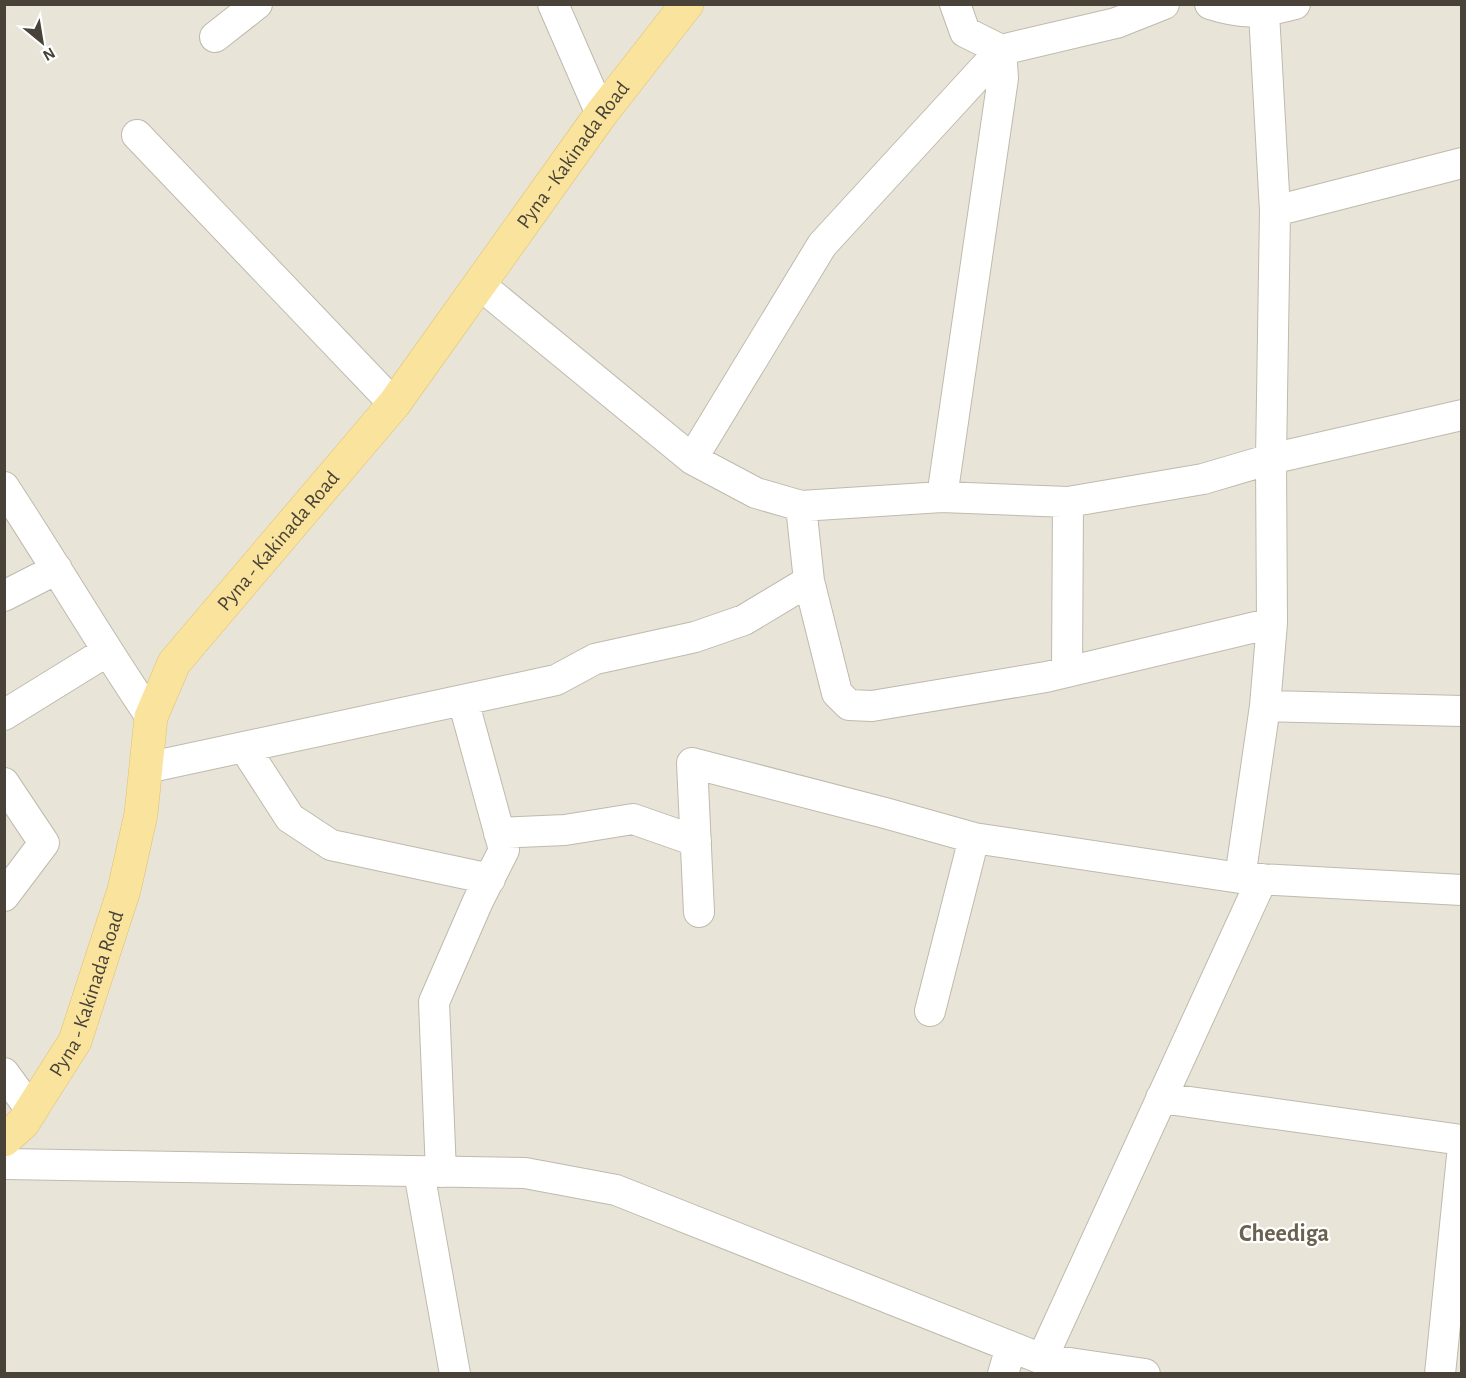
<svg xmlns="http://www.w3.org/2000/svg" width="1466" height="1378" viewBox="0 0 1466 1378" font-family="'Alegreya Sans',sans-serif">
  <style>
    .residential { fill: #e8e4d8 }
    .lines { fill: none; stroke-linecap: round; stroke-linejoin: round }
    .minor-casing { stroke: #bfbaac; stroke-width: 32 }
    .primary-casing { stroke: #dfc26c; stroke-width: 34 }
    .minor { stroke: #fff; stroke-width: 30 }
    .primary { stroke: #fae49d; stroke-width: 33 }
    .labels { text-anchor: middle; stroke-width: 4.5; stroke-linejoin: round; paint-order: stroke }
    .street-label { font-size: 21px; fill: #484238; stroke: #fff }
    .quarter-label { font-size: 24px; font-weight: bold; fill: #6a6150; stroke: #fff }
  </style>
  <rect width="100%" height="100%" fill="#f4f1ea"/>
  <path class="residential" d="M5,5H1461V1373H5Z"/>
  <g class="lines">
    <g class="minor-casing">
      <path id="minor" d="M553,4L601,114
        M955,4L965,32L1001,50L822,245L692,459L756,493L801,506L942,497L1068,502L1203,479L1271,459L1462,415
        M1210,4C1244,15 1261,13 1295,4
        M1264,13L1275,211L1462,163
        M215,37L257,4
        M137,135L394,404
        M1275,211L1271,459L1272,623L1265,706L1240,878L1462,890
        M479,284L692,459
        M4,487C54,563 100,642 151,717
        M942,497L1003,78L1001,50L1116,23L1164,4
        M801,506L809,581L837,693L849,705L872,706L1046,677L1272,623
        M4,596L57,569
        M1067,672L1068,502
        M1265,706L1462,711
        M4,715L106,652
        M244,747L290,818L331,845L490,879
        M146,768L556,680L595,659L695,637L744,620L809,581
        M4,783L44,843L4,896
        M499,833L565,830L633,819L696,841
        M699,912L692,763L885,813L974,838L1240,878
        M930,1011L974,838
        M4,1073L31,1110
        M1161,1098L1462,1140
        M4,1164L525,1173L616,1190L1042,1359
        M419,1172L455,1374
        M441,1172L434,1002L478,901L504,850L463,700
        M1003,1374L1011,1347
        M1145,1374L1042,1359L1262,879
        M1440,1374L1462,1156"/>
    </g>
    <g class="primary-casing">
      <g id="primary">
        <path id="s1" d="M4,1140L23,1123L75,1041L124,890L141,814L151,717L174,663L394,404L601,114L687,4"/>
      </g>
    </g>
    <use href="#minor" class="minor"/>
    <use href="#primary" class="primary"/>
  </g>
  <g class="labels">
    <g class="street-label">
      <text dy="7" stroke="none"><textPath href="#s1" startOffset="1162">Pyna - Kakinada Road</textPath></text>
      <text dy="7" stroke="none"><textPath href="#s1" startOffset="676">Pyna - Kakinada Road</textPath></text>
      <text dy="7" stroke="none"><textPath href="#s1" startOffset="171">Pyna - Kakinada Road</textPath></text>
    </g>
    <g class="quarter-label">
      <text x="1284" y="1241">Cheediga</text>
    </g>
  </g>
  <rect width="1466" height="1378" fill="none" stroke="#484238" stroke-width="12"/>
  <g transform="translate(42 42) rotate(150)" stroke="#ffffff" stroke-width="4.5" paint-order="stroke">
  <path d="M0-4.5L10 22L0 15L-10 22Z" fill="#484238"/>
  <text y="-9" font-size="16" font-weight="bold" text-anchor="middle" fill="#484238">N</text>
  </g>
</svg>
